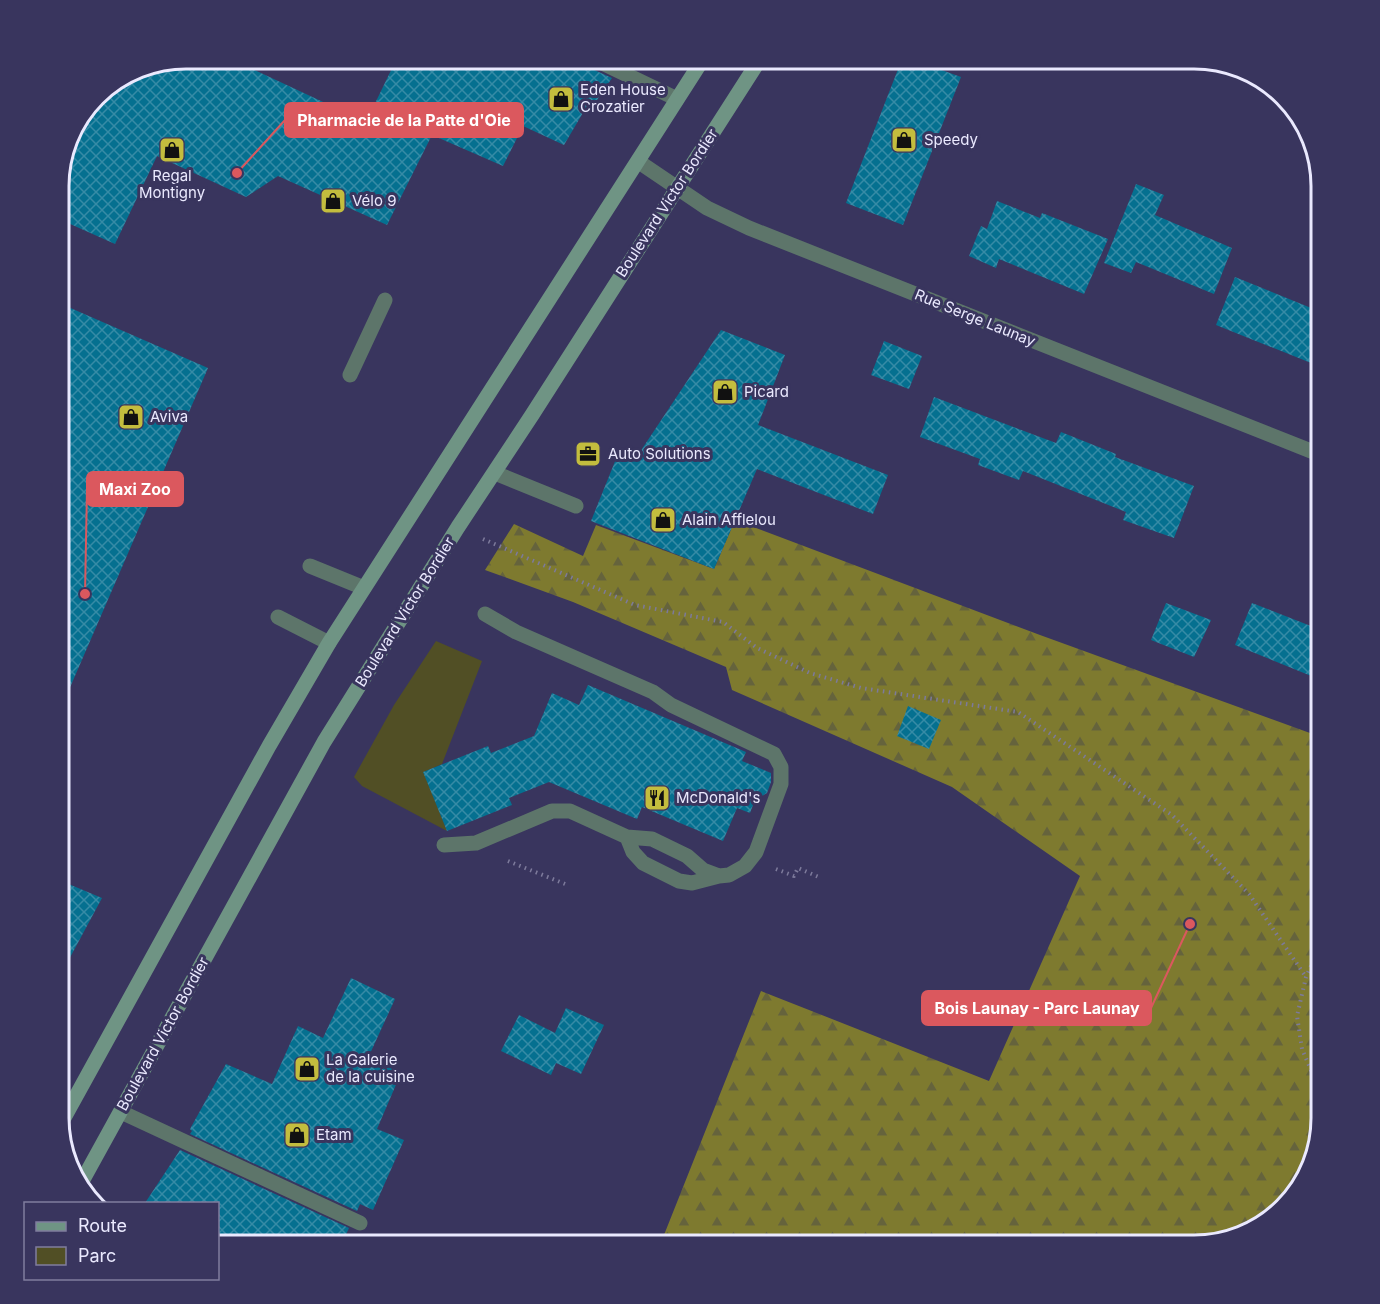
<svg xmlns="http://www.w3.org/2000/svg" width="1380" height="1304" viewBox="0 0 1380 1304" font-family="Inter,sans-serif">
  <style>
    .green { fill: #514f25 }
    .forest { fill: url(#forest-firs) }
    .building { fill: url(#building-cross-hatch) }
    .lines { fill: none; stroke-linecap: round; stroke-linejoin: round }
    .path { stroke: #7d7a9b; stroke-width: 4; stroke-dasharray: 1.5 4.5; stroke-linecap: butt }
    .service { stroke: #5d756a; stroke-width: 15 }
    .minor { stroke: #5d756a; stroke-width: 15 }
    .secondary { stroke: #6f9484; stroke-width: 15 }
    .labels { text-anchor: middle; stroke-width: 6; stroke-linejoin: round; paint-order: stroke }
    .poi-label { font-size: 15px; fill: #eae9fe; stroke: #39355e; text-anchor: start }
    .street-label { font-size: 15px; fill: #eae9fe; stroke: #39355e }
    .rim { fill: none; stroke: #eae9fe; stroke-width: 3 }
    .leader { fill: none; stroke: #db585e; stroke-width: 2 }
    .callout-dot { fill: #db585e; stroke: #39355e; stroke-width: 2 }
    .callout { fill: #db585e; stroke: #db585e; stroke-width: 2 }
    .callout-label { font-size: 16px; text-anchor: middle; font-weight: bold; fill: #fff }
  </style>
  <defs>
    <pattern id="forest-firs" width="22" height="20" patternUnits="userSpaceOnUse" patternTransform="scale(1.5)"><rect width="22" height="20" fill="#7e7a2f"/><path d="M5 1l3.5 6h-7zM16 11l3.5 6h-7z" fill="#65633c"/></pattern>
    <pattern id="building-cross-hatch" width="8" height="8" patternUnits="userSpaceOnUse" patternTransform="scale(1.5)"><rect width="8" height="8" fill="#057090"/><path d="M0 0l8 8M0 8l8-8" fill="none" stroke="#368ba6"/></pattern>
  </defs>
  <rect width="100%" height="100%" fill="#39355e"/>
  <path class="green" d="M436,641L482,661L442,764L424,772L447,831L362,786L354,777L394,705Z"/>
  <path class="forest" d="M735,520L1040,635L1321,737V1118L1312,1167L1284,1209L1243,1236L1202,1245H660L761,991L989,1081L1080,876L952,787L732,690L726,667L573,602L485,570L514,524L583,556L596,525L714,569Z"/>
  <path class="building" d="M186,58L231,59L366,122L396,60L570,59L612,78L591,109L587,106L564,145L523,126L503,166L432,135L387,225L278,176L246,197L157,156L115,244L59,219V177L71,130L102,90L137,68Z
    M902,59H911L961,77L903,225L846,203Z
    M1136,184L1164,195L1155,215L1232,248L1214,294L1136,262L1131,273L1104,263Z
    M997,201L1040,218L1042,213L1108,239L1084,294L999,259L996,268L969,256L981,226L987,229Z
    M1235,277L1321,312V367L1216,325Z
    M59,303L208,368L59,713Z
    M721,330L785,355L758,425L888,475L873,514L757,469L714,569L591,521L618,454L634,461Z
    M884,341L922,356L909,389L871,375Z
    M934,397L1056,443L1061,432L1116,454L1115,457L1194,486L1174,538L1123,520L1126,512L1023,471L1019,480L978,465L980,459L920,437Z
    M1166,603L1211,620L1194,657L1151,640Z
    M1252,603L1321,630V680L1235,645Z
    M588,685L746,752L742,761L771,773V782L767,793L755,800L750,813L737,808L723,841L642,807L637,819L549,782L509,798L512,805L447,831L423,772L488,746L491,753L534,736L552,693L579,705Z
    M908,706L941,720L929,749L897,736Z
    M59,880L102,898L59,978Z
    M351,978L395,999L368,1058L401,1073L377,1129L404,1140L373,1210L360,1204L357,1211L190,1134L192,1131L190,1129L226,1064L272,1084L298,1026L323,1038Z
    M566,1008L604,1025L581,1074L556,1063L551,1075L501,1051L519,1015L555,1033Z
    M180,1150L349,1228L341,1245H218V1203H145Z"/>
  <g class="lines">
    <path class="path" d="M483,539L635,605L723,622L757,648L810,673L861,688L1018,712L1172,815L1249,894L1306,977
      M508,861L565,884
      M776,869L794,876L798,868L821,878
      M1321,944L1306,977L1297,1016L1302,1049L1317,1084L1321,1088"/>
    <path class="service" d="M594,59L677,99
      M350,375L385,300
      M495,473L576,506
      M310,566L364,588
      M278,617L329,643
      M627,837L633,852L643,863L679,881L692,883L719,876
      M444,845L476,843L552,811H570L627,837L652,839L687,856L703,870L719,876L729,875L745,866L756,852L781,784V767L774,754L671,705L653,692L516,632L485,614
      M121,1112L360,1223"/>
    <path class="minor" d="M639,162L707,208L749,228L1321,455"/>
    <path class="secondary" d="M59,1127L269,746L329,643L703,59
      M80,1185L324,742L458,527L532,415L760,59"/>
  </g>
  <defs>
    <g id="shop-square" transform="scale(1.35)"><rect x="-9" y="-9" width="18" height="18" rx="4" fill="#c3bd3e" stroke="#39355e"/><path d="M-5-2.5h2.3a2.7 3.5 0 0 1 5.4 0H5L5.5 6h-11ZM-1.5-2.5h3a1.5 2.3 0 0 0-3 0Z" fill="#111"/></g>
    <g id="office-square" transform="scale(1.35)"><rect x="-9" y="-9" width="18" height="18" rx="4" fill="#c3bd3e" stroke="#39355e"/><path d="M-6-3h4V-5.5h4V-3h4V5H-6ZM-1-4.5V-3h2v-1.5ZM-6 0V1H6V0Z" fill="#111"/></g>
    <g id="restaurant-square" transform="scale(1.35)"><rect x="-9" y="-9" width="18" height="18" rx="4" fill="#c3bd3e" stroke="#39355e"/><path d="M-5-6h1v4h1v-4h1v4h1v-4h1v5L-1.5 .5V6h-2V.5L-5-1ZM5-6V6H3V1.5H1.5Q1.5-4 5-6Z" fill="#111"/></g>
  </defs>
  <g fill-rule="evenodd">
    <use href="#shop-square" x="561" y="99"/>
    <use href="#shop-square" x="904" y="140"/>
    <use href="#shop-square" x="172" y="150"/>
    <use href="#shop-square" x="333" y="201"/>
    <use href="#shop-square" x="725" y="392"/>
    <use href="#shop-square" x="131" y="417"/>
    <use href="#office-square" x="588" y="454"/>
    <use href="#shop-square" x="663" y="520"/>
    <use href="#restaurant-square" x="657" y="798"/>
    <use href="#shop-square" x="307" y="1069"/>
    <use href="#shop-square" x="297" y="1135"/>
  </g>
  <g class="labels">
    <g class="poi-label">
      <text x="580" y="95">Eden House<tspan x="580" dy="17">Crozatier</tspan></text>
      <text x="924" y="145">Speedy</text>
      <text x="172" y="181" text-anchor="middle">Regal<tspan x="172" dy="17">Montigny</tspan></text>
      <text x="352" y="206">Vélo 9</text>
      <text x="744" y="397">Picard</text>
      <text x="150" y="422">Aviva</text>
      <text x="608" y="459">Auto Solutions</text>
      <text x="682" y="525">Alain Afflelou</text>
      <text x="676" y="803">McDonald's</text>
      <text x="326" y="1065">La Galerie<tspan x="326" dy="17">de la cuisine</tspan></text>
      <text x="316" y="1140">Etam</text>
    </g>
    <g class="street-label">
      <text transform="translate(667 203) rotate(-57)" y="5">Boulevard Victor Bordier</text>
      <text transform="translate(975 318) rotate(22)" y="5">Rue Serge Launay</text>
      <text transform="translate(405 612) rotate(-58)" y="5">Boulevard Victor Bordier</text>
      <text transform="translate(163 1034) rotate(-61)" y="5">Boulevard Victor Bordier</text>
    </g>
  </g>
  <path d="M0 0H1380V1304H0ZM186 69H1194A117 117 0 0 1 1311 186V1118A117 117 0 0 1 1194 1235H186A117 117 0 0 1 69 1118V186A117 117 0 0 1 186 69Z" fill="#39355e" fill-rule="evenodd"/>
  <path class="rim" d="M186 69H1194A117 117 0 0 1 1311 186V1118A117 117 0 0 1 1194 1235H186A117 117 0 0 1 69 1118V186A117 117 0 0 1 186 69Z"/>
  <path class="leader" d="M237 173L285 120M85 594L87 489M1190 924L1151 1008"/>
  <g class="callout-dot">
    <circle cx="237" cy="173" r="6"/>
    <circle cx="85" cy="594" r="6"/>
    <circle cx="1190" cy="924" r="6"/>
  </g>
  <g class="callout">
    <rect x="285" y="103" width="238" height="34" rx="6"/>
    <rect x="87" y="472" width="96" height="34" rx="6"/>
    <rect x="922" y="991" width="229" height="34" rx="6"/>
  </g>
  <g class="callout-label">
    <text x="404" y="126">Pharmacie de la Patte d'Oie</text>
    <text x="135" y="495">Maxi Zoo</text>
    <text x="1037" y="1014">Bois Launay - Parc Launay</text>
  </g>
  <rect x="24" y="1202" width="195" height="78" fill="#39355e" stroke="#807d9e" stroke-width="1.5"/>
  <rect x="36" y="1222" width="30" height="9" fill="#6f9484" stroke="#807d9e" stroke-width="1.5"/>
  <text x="78" y="1232" font-size="18" fill="#eae9fe">Route</text>
  <rect x="36" y="1247" width="30" height="18" fill="#514f25" stroke="#807d9e" stroke-width="1.5"/>
  <text x="78" y="1262" font-size="18" fill="#eae9fe">Parc</text>
</svg>
